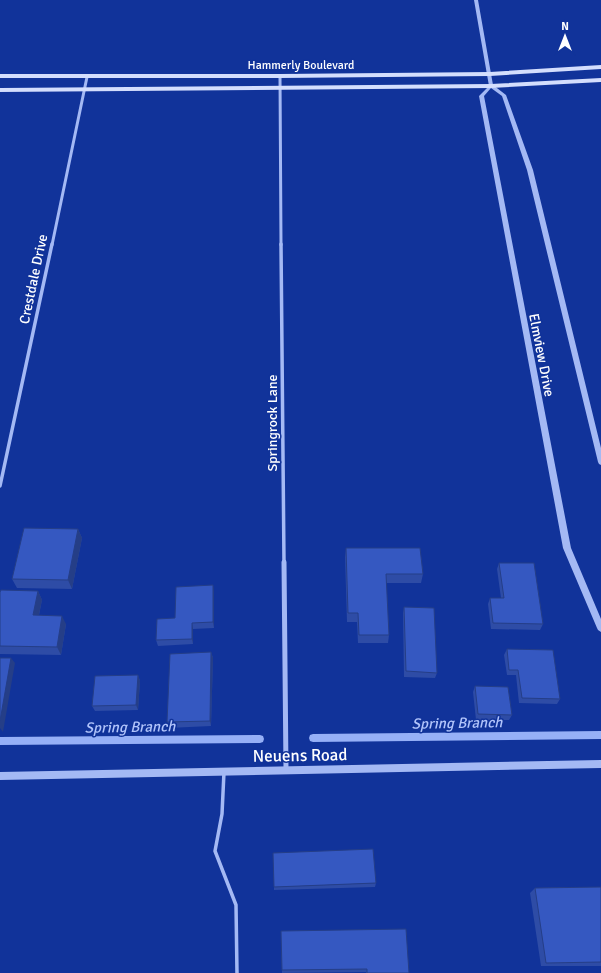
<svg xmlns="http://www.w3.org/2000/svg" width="601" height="973" viewBox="0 0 601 973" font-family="Signika,sans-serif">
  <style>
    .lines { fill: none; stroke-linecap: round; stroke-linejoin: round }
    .stream { fill: #96b0f7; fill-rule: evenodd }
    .service { stroke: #a4b9f4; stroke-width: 3.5 }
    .minor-far2 { stroke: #a4b9f4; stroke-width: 3 }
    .minor-far1 { stroke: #a4b9f4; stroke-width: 3.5 }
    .minor { stroke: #a4b9f4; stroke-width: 5 }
    .tertiary { fill: #a4b9f4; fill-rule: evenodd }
    .secondary { fill: #d4defd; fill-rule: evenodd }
    .wall { fill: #2e4ca6 }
    .shaded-wall { fill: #253e87 }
    .building { fill: #3558c1; stroke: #253e87 }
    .labels { text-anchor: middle; stroke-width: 3; stroke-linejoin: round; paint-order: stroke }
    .far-street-label { font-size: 12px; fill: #fff; stroke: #11339a }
    .street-label { font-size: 14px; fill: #fff; stroke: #11339a }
    .water-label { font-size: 15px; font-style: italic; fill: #b1c4fb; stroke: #11339a }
    .near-street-label { font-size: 17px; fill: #fff; stroke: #11339a }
  </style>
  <rect width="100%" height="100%" fill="#11339a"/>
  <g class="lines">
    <path class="stream" d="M601,731V739L313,742L310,741L309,738L310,735L313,734Z
      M260,735L263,736L264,739L263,742L260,743L0,745V737Z"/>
    <path class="service" d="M224,772L222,814L215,851L236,905L237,973"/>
    <path class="minor-far2" d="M280,76L281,245
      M52,245L87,77"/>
    <path class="minor-far1" d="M281,244L284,563
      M0,486L52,244"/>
    <path class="minor" d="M284,562L286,770"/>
    <path class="tertiary" d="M474,0H478L493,85L506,95L533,170L601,448V465L599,464L598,462L527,170L502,96L491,88L484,96L571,548L601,619V632L598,630L597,628L563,548L479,96L489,86Z
      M601,760V768L0,780V772Z"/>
    <path class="secondary" d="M601,65V69L490,76L280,78H0V74H280L490,72Z
      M601,78V82L491,88L0,92V88L491,84Z"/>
  </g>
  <path class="wall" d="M78,529L82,538L72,589L17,588L12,579Z
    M346,548L423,574L421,583H386L389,635L388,643H358L357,622H347L345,557Z
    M499,563L543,624L540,630L491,629L488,604L490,598H501L497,569Z
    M38,591L42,600L39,615L66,624L61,655L0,654V592Z
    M214,591V628L193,629V644L158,646L156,640L175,618Z
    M404,607L437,673L435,678L404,677L403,613Z
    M507,649L560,699L557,704L519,703L516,675H507L504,655Z
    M211,652L213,658L211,726L168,728L167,722Z
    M138,675L140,681L138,710L95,711L92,706Z
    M475,686L512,715L509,720H476L473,692Z
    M376,883L375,887L274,890V887Z
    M601,887V966H541L530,893L535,888Z
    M281,931L409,973H366V972L282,973Z"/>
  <path class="shaded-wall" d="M78,529L82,538L72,589L68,580Z
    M213,585L214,591V628L213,622Z
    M38,591L42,600L37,624L33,615Z
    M62,616L66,624L61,655L57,647Z
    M192,623L193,629V644L192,639Z
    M211,652L213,658L211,726L210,721Z
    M11,658L15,663L3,732L0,728V721Z
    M138,675L140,681L138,710L136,705Z"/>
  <path class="building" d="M24,528L78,529L68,580L12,579Z
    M346,548H420L423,574H386L389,635H359L358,613H348Z
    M499,563H534L543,624L493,623L490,598H504Z
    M213,585V622L192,623V639L156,640L157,619L175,618L176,587Z
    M1,590L38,591L33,615L62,616L57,647L0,646V592Z
    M404,607L434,608L437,673L406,671Z
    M507,649L553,650L560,699L522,698L518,670H509Z
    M211,652L210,721L167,722L170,654Z
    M0,658H11L0,721Z
    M138,675L136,705L92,706L95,676Z
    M475,686L508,687L512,715L478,714Z
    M373,849L376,883L274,887L273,853Z
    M601,887V962L546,963L535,888Z
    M406,929L409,973H367V969L282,970L281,931Z"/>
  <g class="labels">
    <g class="far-street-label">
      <text x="301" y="69">Hammerly Boulevard</text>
    </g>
    <g class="street-label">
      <text transform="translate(33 279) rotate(-78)" y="5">Crestdale Drive</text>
      <text transform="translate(542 355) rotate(79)" y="5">Elmview Drive</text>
      <text transform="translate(272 423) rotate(-90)" y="5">Springrock Lane</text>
    </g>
    <g class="water-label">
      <text transform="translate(457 723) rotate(-1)" y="5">Spring Branch</text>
      <text transform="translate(130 727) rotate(-1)" y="5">Spring Branch</text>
    </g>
    <g class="near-street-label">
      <text transform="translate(300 755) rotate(-1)" y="6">Neuens Road</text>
    </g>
  </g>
  <g transform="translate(565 36)" stroke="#11339a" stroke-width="3" paint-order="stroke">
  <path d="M0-3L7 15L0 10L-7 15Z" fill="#ffffff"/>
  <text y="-6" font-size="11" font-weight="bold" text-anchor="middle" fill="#ffffff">N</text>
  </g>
</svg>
